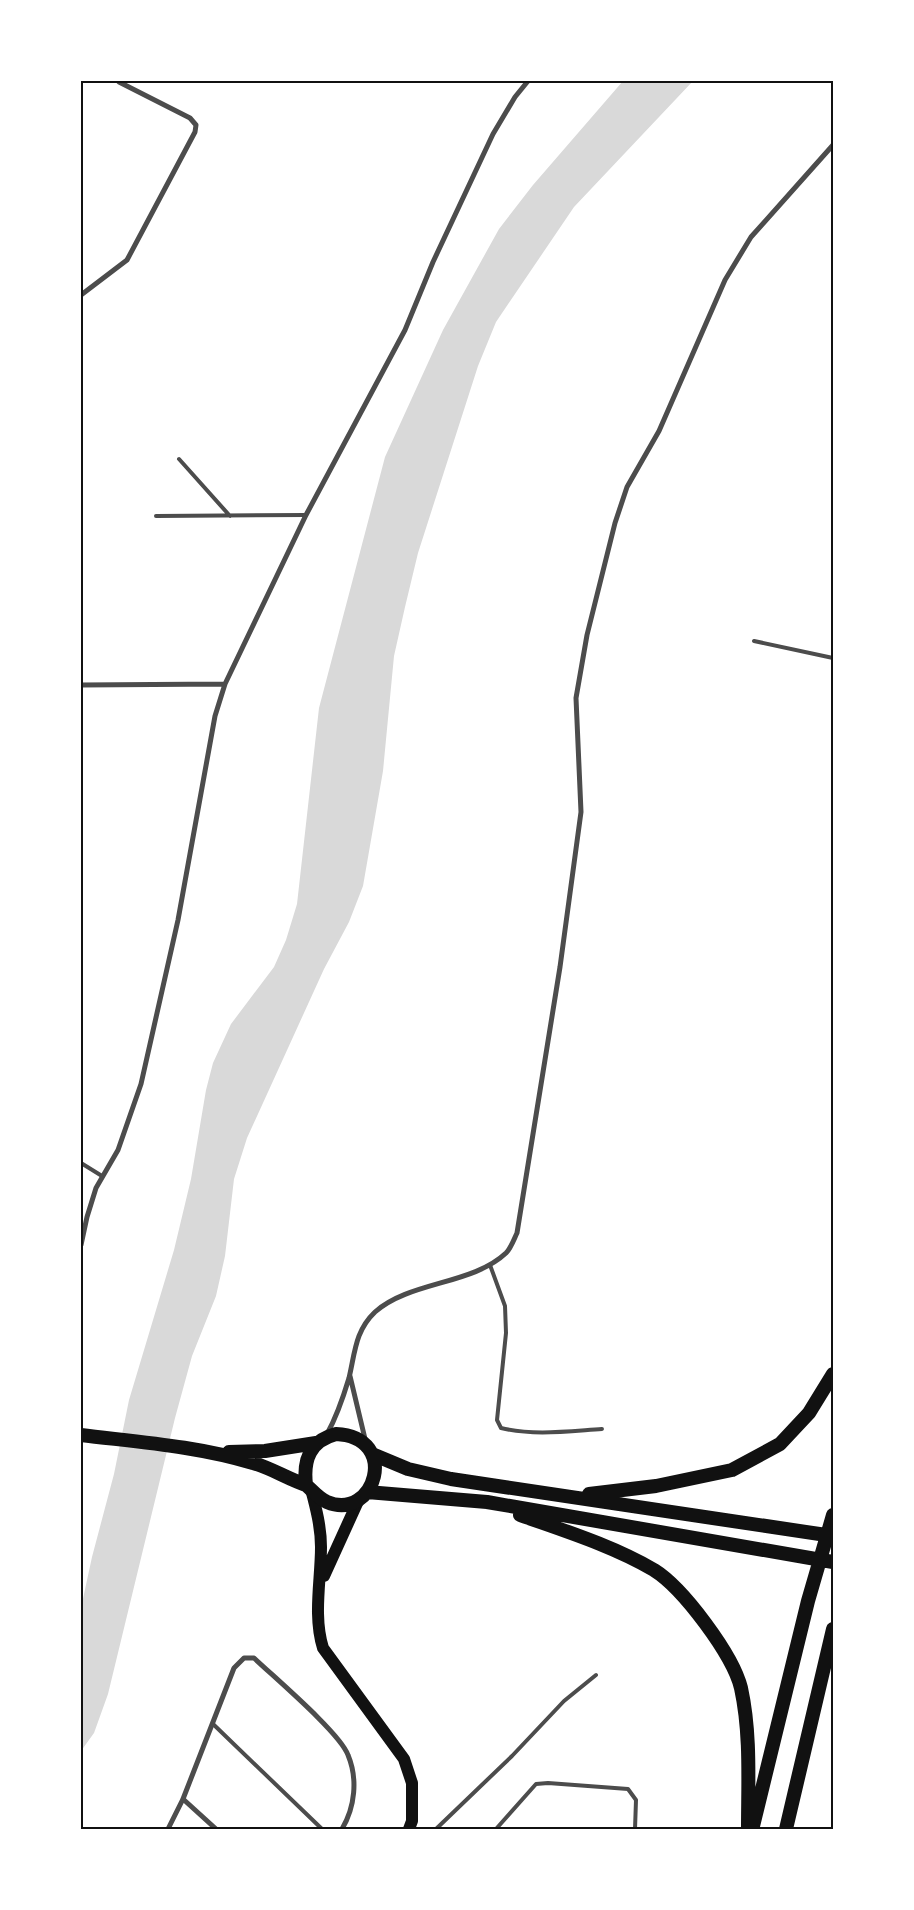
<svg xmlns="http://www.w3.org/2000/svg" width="914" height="1910" viewBox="0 0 914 1910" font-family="Lato,sans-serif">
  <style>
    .water { fill: #d9d9d9 }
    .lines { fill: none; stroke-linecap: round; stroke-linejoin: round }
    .service { stroke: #4c4c4c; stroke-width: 4 }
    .minor { stroke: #4c4c4c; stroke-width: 5 }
    .primary { stroke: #111; stroke-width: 12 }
    .trunk { stroke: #111; stroke-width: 14 }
    .neatline { fill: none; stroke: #111; stroke-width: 2 }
  </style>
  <rect width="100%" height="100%" fill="#fff"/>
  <path class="water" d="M623,81H693L574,207L496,322L478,366L418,553L405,607L394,656L383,771L363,886L349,922L324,969L247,1138L234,1179L225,1256L216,1296L192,1356L175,1418L108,1694L94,1733L81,1751V1608L92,1557L114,1474L129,1400L174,1250L191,1179L206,1090L213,1063L231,1024L274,967L286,940L297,904L319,708L385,457L443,330L499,229L533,185Z"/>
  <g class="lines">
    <path class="service" d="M179,459L230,516
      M156,516L306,515
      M754,641L833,658
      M81,1163L102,1176
      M490,1265L505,1306L506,1333L497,1420L501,1428C533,1436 570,1431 602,1429
      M213,1724L322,1829
      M436,1829L512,1756L564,1701L596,1675
      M496,1829L536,1784L548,1783L628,1789L636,1800L635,1829"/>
    <path class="minor" d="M81,295L127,260L195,132L196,125L190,118L119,82
      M81,685L225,684
      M81,1245L87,1217L96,1188L118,1150L141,1084L178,920L215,716L225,684L306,515L405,330L433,262L493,134L515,97L528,81
      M350,1376L366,1443
      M327,1434C337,1416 343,1398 349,1378C355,1353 355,1331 375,1312C410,1281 472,1285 506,1253C511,1248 514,1239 517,1233L560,967L581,812L576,698L587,635L615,523L627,487L659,431L725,280L751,237L833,145
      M183,1799L216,1829
      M168,1829L183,1799L234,1668L244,1658H254C275,1678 340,1733 348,1755C358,1779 355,1807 342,1829"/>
    <path class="primary" d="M311,1489C316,1508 321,1527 321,1547C321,1580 313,1616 323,1648L404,1759L412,1783V1821L409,1829
      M324,1576L359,1499"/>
    <path class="trunk" d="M336,1434C401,1437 375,1522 327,1502C318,1498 313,1491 306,1485C303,1459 310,1441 336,1434Z
      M81,1435C138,1442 197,1446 253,1463C271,1468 288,1479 306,1485
      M229,1452L265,1451L316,1443
      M372,1454L408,1469L451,1479L833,1536
      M367,1492L487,1502L833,1562
      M589,1494L656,1486L732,1470L780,1444L809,1413L833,1374
      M520,1515C565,1531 613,1546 654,1570C683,1588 733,1655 741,1688C751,1734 748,1782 748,1829
      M753,1826L808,1601L833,1515
      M786,1829L833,1629"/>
  </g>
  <rect width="914" height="1910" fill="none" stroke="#ffffff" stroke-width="165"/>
  <rect x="82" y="82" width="750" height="1746" class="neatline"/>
</svg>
